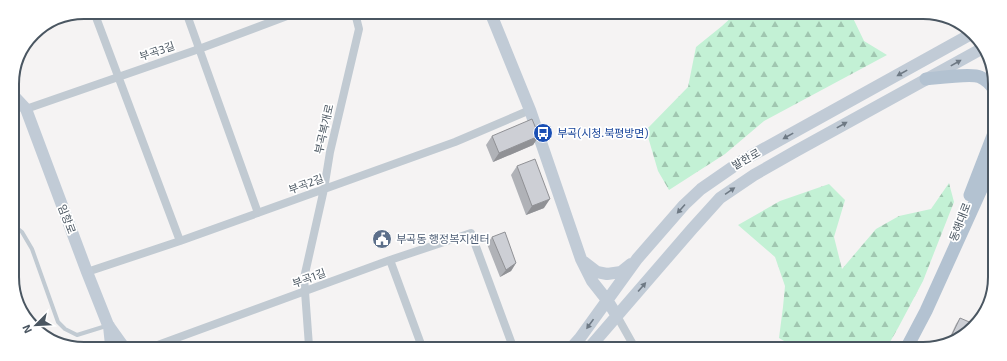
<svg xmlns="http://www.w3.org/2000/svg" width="1007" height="361" viewBox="0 0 1007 361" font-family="'Exo 2','Noto Sans KR',sans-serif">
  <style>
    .forest { fill: url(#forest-firs) }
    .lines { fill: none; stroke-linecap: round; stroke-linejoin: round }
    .lane { stroke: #c1cad2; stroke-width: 4 }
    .street { stroke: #c1cad2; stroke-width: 8 }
    .secondary { stroke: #c1cbd6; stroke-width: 12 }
    .primary { stroke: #b3c2d1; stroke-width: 13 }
    .wall { fill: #b0b2b7 }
    .shaded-wall { fill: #909195 }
    .building { fill: #cdcfd5; stroke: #909195 }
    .oneway { fill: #6e7984 }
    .labels { text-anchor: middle; stroke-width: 3.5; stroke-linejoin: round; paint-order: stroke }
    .street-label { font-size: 11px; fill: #4a5661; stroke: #fff }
    .transit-label { font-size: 11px; fill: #164399; stroke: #fff; text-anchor: start }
    .service-label { font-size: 11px; fill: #4e5e75; stroke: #fff; text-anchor: start }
    .rim { fill: none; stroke: #4a5661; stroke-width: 2 }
  </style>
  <defs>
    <pattern id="forest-firs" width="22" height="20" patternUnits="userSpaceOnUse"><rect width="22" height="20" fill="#c3f1d5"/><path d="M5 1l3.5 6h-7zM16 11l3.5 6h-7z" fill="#a0c6b0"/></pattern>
  </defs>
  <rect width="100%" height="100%" fill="#f5f3f3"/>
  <path class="forest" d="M734,15H852V16L864,41L887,55L764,121L725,154L669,190L658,171L646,130L688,87L696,47L722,26Z
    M949,183L954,202L923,281L898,328L886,349L796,348L779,338L783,307L785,286L775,257L738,225L780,201L829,184L845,200L834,237L842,269L876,229L899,216L931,209Z"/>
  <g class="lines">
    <path class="lane" d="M13,225L22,232L32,249L58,322L65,329L77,335L106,326"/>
    <path class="street" d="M94,12L180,241
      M186,12L258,213
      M26,109L199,49L295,13
      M390,260L422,347
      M87,272L180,241L455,142L530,110
      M617,316L635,348
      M155,346L390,260L471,233L513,347
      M309,346L304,278L324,189L330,152L359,29L355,13"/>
    <path class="secondary" d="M491,14L530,110L581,259L592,281L607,300L617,316
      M12,94L26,109L87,272L108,325L123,346
      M584,262L597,272L607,274L621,272L631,264
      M109,326L111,345
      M572,347L580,338L637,259L684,205L701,189L740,162L973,33
      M590,347L692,229L720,198L754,175L796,151L983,48"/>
    <path class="primary" d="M926,79C937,78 972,73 980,77C985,79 991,85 994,89
      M970,195L994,133
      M906,349L926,311L993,163"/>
  </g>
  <path class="wall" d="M492,136H539L533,145L493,162L486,145Z
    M517,166L544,208L526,215L511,175Z
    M492,237L516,263L511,271L500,277L487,244Z
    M960,318L967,334L948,341L956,324Z"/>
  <path class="shaded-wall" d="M539,136L533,145L493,162L499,153Z
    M550,199L544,208L526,215L532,206Z
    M516,263L511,271L500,277L506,270Z"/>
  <path class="building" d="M532,119L539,136L499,153L492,136Z
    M535,159L550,199L532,206L517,166Z
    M505,232L516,263L506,270L492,237Z
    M960,318L974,324L967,334L949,341Z
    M489,343L495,347H486Z"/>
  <defs><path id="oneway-solid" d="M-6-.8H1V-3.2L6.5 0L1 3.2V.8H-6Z"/></defs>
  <g class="oneway">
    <use href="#oneway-solid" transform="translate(956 63) rotate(-29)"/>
    <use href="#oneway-solid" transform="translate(902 73) rotate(151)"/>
    <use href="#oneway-solid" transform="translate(842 125) rotate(-29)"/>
    <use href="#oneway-solid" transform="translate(788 136) rotate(151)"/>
    <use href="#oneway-solid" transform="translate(730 191) rotate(-34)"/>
    <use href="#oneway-solid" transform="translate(681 209) rotate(132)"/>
    <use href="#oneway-solid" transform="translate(642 287) rotate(-49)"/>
    <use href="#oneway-solid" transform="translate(590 324) rotate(126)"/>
  </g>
  <defs>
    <g id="bus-disc" transform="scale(1)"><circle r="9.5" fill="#1a4fb4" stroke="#fff"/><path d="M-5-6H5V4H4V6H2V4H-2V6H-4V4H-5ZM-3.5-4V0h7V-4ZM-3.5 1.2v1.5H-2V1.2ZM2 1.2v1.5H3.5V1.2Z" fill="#fff"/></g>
    <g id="civic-disc" transform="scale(1)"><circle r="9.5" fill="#5c6f8a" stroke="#fff"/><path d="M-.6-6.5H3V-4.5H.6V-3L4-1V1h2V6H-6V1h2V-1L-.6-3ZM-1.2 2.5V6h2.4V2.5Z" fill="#fff"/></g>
  </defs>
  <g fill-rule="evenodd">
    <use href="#bus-disc" x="543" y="133"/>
    <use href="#civic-disc" x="382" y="239"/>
  </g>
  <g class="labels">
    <g class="street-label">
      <text transform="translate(157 51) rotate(-19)" y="4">부곡3길</text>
      <text transform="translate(324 129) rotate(-77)" y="4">부곡복개로</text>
      <text transform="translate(746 159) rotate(-30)" y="4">발한로</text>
      <text transform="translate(306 184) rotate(-20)" y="4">부곡2길</text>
      <text transform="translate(67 219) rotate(69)" y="4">임항로</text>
      <text transform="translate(960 222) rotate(-69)" y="4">동해대로</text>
      <text transform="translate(309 278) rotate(-20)" y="4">부곡1길</text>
    </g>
    <g class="transit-label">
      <text x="557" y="137">부곡(시청.북평방면)</text>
    </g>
    <g class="service-label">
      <text x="396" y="243">부곡동 행정복지센터</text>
    </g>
  </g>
  <path d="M0 0H1007V361H0ZM84 19H923A65 65 0 0 1 988 84V277A65 65 0 0 1 923 342H84A65 65 0 0 1 19 277V84A65 65 0 0 1 84 19Z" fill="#fff" fill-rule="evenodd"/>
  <path class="rim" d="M84 19H923A65 65 0 0 1 988 84V277A65 65 0 0 1 923 342H84A65 65 0 0 1 19 277V84A65 65 0 0 1 84 19Z"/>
  <g transform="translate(36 325) rotate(246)" stroke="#ffffff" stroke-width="3" paint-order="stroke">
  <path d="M0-3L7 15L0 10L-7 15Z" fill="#4a5661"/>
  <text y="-6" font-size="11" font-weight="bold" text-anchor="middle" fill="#4a5661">N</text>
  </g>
</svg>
